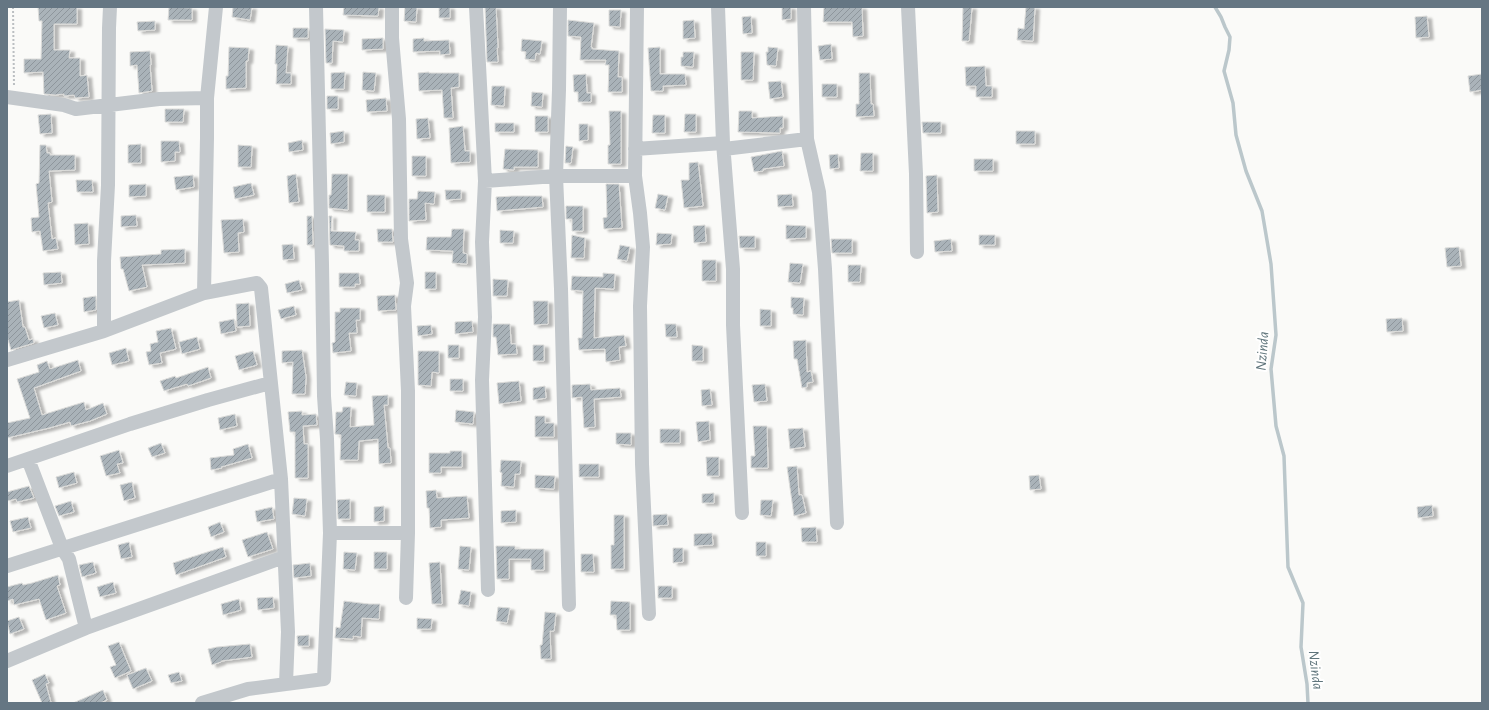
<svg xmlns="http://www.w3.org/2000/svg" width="1489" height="710" viewBox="0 0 1489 710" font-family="'Alegreya Sans',sans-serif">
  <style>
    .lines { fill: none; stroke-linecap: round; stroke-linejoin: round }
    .stream { stroke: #bbc7cb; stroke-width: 3.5 }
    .building { fill: url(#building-hatch); stroke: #dcdcda; filter: url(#shadow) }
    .path { stroke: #bbbfc2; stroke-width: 2; stroke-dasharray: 2 2; stroke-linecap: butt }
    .minor { stroke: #c3c8cc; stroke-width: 14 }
    .labels { text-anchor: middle; stroke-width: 4; stroke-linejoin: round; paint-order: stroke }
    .water-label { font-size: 15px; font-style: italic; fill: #60757c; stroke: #fff }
  </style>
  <defs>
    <pattern id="building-hatch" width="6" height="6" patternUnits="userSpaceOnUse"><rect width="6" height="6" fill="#aab3b9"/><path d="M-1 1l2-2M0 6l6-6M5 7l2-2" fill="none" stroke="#8e969c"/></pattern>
    <filter id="shadow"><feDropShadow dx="4.5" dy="2.5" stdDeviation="1" flood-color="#0004"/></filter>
  </defs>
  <rect width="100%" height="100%" fill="#fafaf8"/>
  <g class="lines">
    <path class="stream" d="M1215,7L1221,17L1225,27L1230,37L1229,50L1224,71L1233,103L1236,135L1246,171L1262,211L1271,264L1276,335L1271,369L1276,426L1284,456L1288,567L1303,603L1301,647L1307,684L1308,703"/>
  </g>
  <path class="building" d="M38,7H77V24H54V50H70L69,58H80V76L87,75L89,97L75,98L74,95L64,96V94L55,95L44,94L43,72L24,73V59H41L42,21H39Z
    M169,7L192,8V20H168Z
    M233,7H252L250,20L232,17Z
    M344,7H379L378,16L343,15Z
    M405,7H417L416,22L404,21Z
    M439,7H450V18H439Z
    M485,7H496L498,48H497L498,62H487Z
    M782,7H791V19L782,20Z
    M824,7H862L863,36L853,37L852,22H823Z
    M963,7H972L969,41H962Z
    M1026,7H1035L1033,41L1017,40L1018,28L1024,29Z
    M609,10H621L620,27L609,26Z
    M751,16L752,33L743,34L742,17Z
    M1427,16L1429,37L1416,38L1415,17Z
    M568,20L594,23L591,47H592V49L619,51L618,77H622V92H608L609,65H605L606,60H580L581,37L568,36Z
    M694,20L695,38L683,39V21Z
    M155,21V30L138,31L137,22Z
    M293,28H308V38H293Z
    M325,29L344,30L343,42L333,41L332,63H326Z
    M383,38V49L362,50V39Z
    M424,38V41L449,40L450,54L440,55V51L413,52V39Z
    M522,39L542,41L540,54L536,53L535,60L525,59L526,52L521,51Z
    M831,44L832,59L820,60L818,46Z
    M276,45L288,46L286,73H291V84H276L277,64H275Z
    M229,47L249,48L248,61H246V88L226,89V76H228Z
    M660,47V74H685L686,85L663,86V91H651L648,48Z
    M768,47L778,48L776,66L767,65L766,52H768Z
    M150,51L151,65H150L152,91L139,93L137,65L130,66V52Z
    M683,52H694L693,67L681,66V57H683Z
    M741,52H754L753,80H741Z
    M985,66L986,86H992V97H976V86H966L965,67Z
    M345,72L344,89H331V73Z
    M363,72L376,73L374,91L362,90Z
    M429,72V73H459V87L451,88L453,118H444L442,90L419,91L418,73Z
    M859,73H870L871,104H873L874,116L856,117V104H859Z
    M586,74L587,93H591V102H578V92H574L573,75Z
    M1482,74V90L1470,92L1468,76Z
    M781,81L783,97L770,99L768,82Z
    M822,84H837V97H822Z
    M492,86H505L504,106L491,105Z
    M532,92L543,93L542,107L531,106Z
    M327,96H338V109H327Z
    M386,98L387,111L367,112L366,100Z
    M165,109H184L183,122H165Z
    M609,111H621V164H608V145H610Z
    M739,111H752V118L783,116V128H780V133L738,132Z
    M51,114L52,133L40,134L38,115Z
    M685,114H696V132H684Z
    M653,115H665V133H652Z
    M535,116H548V132H535Z
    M428,118L430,138L417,139L416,119Z
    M922,122H941V133H923Z
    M495,123H514V132H495Z
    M579,124H588V140L579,141Z
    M463,126L465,151H470V162L451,163L449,128Z
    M344,131V142L331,144L330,133Z
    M1016,131H1035V144H1016Z
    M302,140L303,150L289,152L288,143Z
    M161,141H179L180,152H175V161L161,162Z
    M141,144V163H128V145Z
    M40,145H46L47,153H50V155H75V170L49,171L52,202L48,203L52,239L56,238L58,249L43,251L40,231L32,232L31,218L39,217L36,184L39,183Z
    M238,145L252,146L251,167H238Z
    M566,146L573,147L571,163H565Z
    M505,149L538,150V167H514V170L503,169Z
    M782,151L784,166L763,169V171L754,172L751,157Z
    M861,153H873V171H860Z
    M838,154L839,168L830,169L829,155Z
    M412,156H426V176H412Z
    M974,159H993V171H974Z
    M698,162L703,206L684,208L681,180H689V163Z
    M296,174L299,202L289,203L287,176Z
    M332,174H348V210L329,208V195H331Z
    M193,175L194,187L176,190L174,177Z
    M937,175L938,212L927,213L926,176Z
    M76,180H92L93,192H77Z
    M251,183L254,195L235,199L233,187Z
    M146,184V196L129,197V185Z
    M606,184H619L622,228L604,229L603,218L607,217Z
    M445,190H461V199L446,200Z
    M418,191L435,192L434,204L425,203L426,220L409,221V199H417Z
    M658,194L668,196L665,210L655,208Z
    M792,194L793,206L778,207L777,195Z
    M367,195H385V212H367Z
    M513,196H542L543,207L497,211L496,197Z
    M566,206H583V231H572V219H566Z
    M136,215L137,226L121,227V216Z
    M307,216H312L313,245H307Z
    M329,216H332L331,231L356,232L355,240H359V251H344V246L330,245Z
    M243,219L244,232L238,233L239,252L224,253L221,220Z
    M88,223L89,244L75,245L74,224Z
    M705,225L706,242L694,243L693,226Z
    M786,225L806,226V238L786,239Z
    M377,229H392L393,242H378Z
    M452,229H464L463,253L467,254V264L452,263L453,251L426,250L427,237H451Z
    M500,230L514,231L513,243H500Z
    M657,233L672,234L671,244L656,245Z
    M572,235L585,238L584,258H571Z
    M979,235H995V245H979Z
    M739,236H755V248H740Z
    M831,239H852V253H832Z
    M951,239L952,251L935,252L934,241Z
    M293,244L294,259L283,260L282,245Z
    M620,245L630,247L627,261L617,259Z
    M1459,247L1461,266L1447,267L1445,248Z
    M185,249V263L142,265L147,287L129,291L123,269H121L120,257L161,254V250Z
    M702,260H716V281H702Z
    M790,263L803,264L800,283L788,282Z
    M848,265H861L860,282H848Z
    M61,272L62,283L44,285L43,273Z
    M425,272H436V289H425Z
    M339,273H359L360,284H355V287H339Z
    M603,273L615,274L614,289L595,288L594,338L624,335L626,346L619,347L620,360L606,362L605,349L579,350L578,338H582L583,291L571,290L572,276L603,277Z
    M493,279L508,280L507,296H493Z
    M299,280L302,290L287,293L285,284Z
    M395,295L396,310L378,311L377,296Z
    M96,296V310L84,312L83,298Z
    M791,297L804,298L803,315L793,314V308H791Z
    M19,300L23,327H25L29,340L33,339L34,343L11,350L7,336V302Z
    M533,301H548V324L534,325Z
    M249,303L250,326L237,327L236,304Z
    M294,306L296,315L281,319L278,310Z
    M340,308H360V320H356L357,333H349L351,351L333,353L332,343L335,342V312H340Z
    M760,309L771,310V326H760Z
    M55,313L58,325L44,328L41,316Z
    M1402,318L1403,331L1387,332L1386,319Z
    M234,319L236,331L221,334L219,322Z
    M472,321L473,332L455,334V322Z
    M493,324H510L511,344H516L517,354L498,355L496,337H493Z
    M665,324H676L677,337H666Z
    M431,325L432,334L418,336L417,326Z
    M171,328L176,349L160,353L162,363L149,365L146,352L151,351L150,344L158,342L156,331Z
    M197,337L200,349L182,354L179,342Z
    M806,340L807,372L811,371L813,382L807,383V387L802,388L797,359H794L793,341Z
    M448,345H459V358H448Z
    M533,345H544V361H533Z
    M692,345L703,346V361H692Z
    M126,348L129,361L112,365L109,353Z
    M302,350L306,377L305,394H292L293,362L282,363V351Z
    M253,351L257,365L239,370L235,356Z
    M418,351H439V373L432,372L431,386L418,385Z
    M78,360L81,371L34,388L42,415L84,402L86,410L103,403L107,414L90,421L71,426L70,422L49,428L7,438V423L30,418L17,379L39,372L37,365L47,361L50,369Z
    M208,367L211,378L188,386L187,384L164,391L160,381L175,376L176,378Z
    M450,379H463V391H450Z
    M519,381L521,401L499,404L497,383Z
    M346,382L357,383L356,396L344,395Z
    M590,384L591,390L620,388L621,397L594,399L595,427L584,428L582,397L572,398V385Z
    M765,384L767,401L754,402L752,385Z
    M545,386L546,398L533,400V388Z
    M710,389L712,405L702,406L701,390Z
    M388,395V405H384L388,448H390L391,463L379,464L378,439L359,441L358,460H340L341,435L335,434L336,412H342L343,407H351L350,427L374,425L372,396Z
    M456,410L474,412L473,424L455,422Z
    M302,411V415L316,414L317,425L303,426L304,444H308V478H295V432H290L288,412Z
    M235,414L237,426L220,430L218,418Z
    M535,416H545V423H554V437H535Z
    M709,421L710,440L698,442L696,422Z
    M753,426H767L768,468H751V456H755Z
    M803,428L805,447L790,449L788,429Z
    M660,429H680V443H660Z
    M616,433H631V445L616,444Z
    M161,443L165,453L152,457L148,448Z
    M248,444L252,458L221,467L222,468L211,470L210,458L234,455L233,449Z
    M119,450L123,463L117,464L120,473L106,476L100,456Z
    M450,451H462V467H441V473H429V453H450Z
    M706,457H719V476H707Z
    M501,460L521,461L520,474H515L514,487L501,486L502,473L500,472Z
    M579,464H599V477H579Z
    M797,466L799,495H802L806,513L794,516L787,467Z
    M74,472L77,483L59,488L56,477Z
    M535,475L555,476L554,489L535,488Z
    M1039,475L1041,489L1030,490L1029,476Z
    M132,482L135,498L124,501L120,485Z
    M29,486L34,498L17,502L16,499L7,501V492Z
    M436,490L437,498L467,496L469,518L441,520V527L430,528L429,508H427L426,491Z
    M714,493V503H702V494Z
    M294,498L307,499L305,516L292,514Z
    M350,499V519H338L337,500Z
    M761,500H773L771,516L760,515Z
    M71,501L74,512L59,516L55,506Z
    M1432,505L1433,516L1418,518L1417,507Z
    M384,506V521L374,522V507Z
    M272,507L274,519L257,522L255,511Z
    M516,510V522L501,523V511Z
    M667,514L668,525L653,526V515Z
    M614,515H624V569H611V545H614Z
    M28,517L31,528L13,532L10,521Z
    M220,522L224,532L211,537L208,527Z
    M816,527L817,542H802L801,528Z
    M267,532L273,549L248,557L242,540Z
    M712,533L713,545L694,546V534Z
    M129,542L132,557L121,559L118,545Z
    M756,542H766V556H756Z
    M460,546L471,547L469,570L458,569Z
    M496,546H515V549H544V570H531V559H509V579H497Z
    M223,547L226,557L176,575L173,563Z
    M673,548H683V562L673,563Z
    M344,552L357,553L355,570L343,569Z
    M374,552H387V569H374Z
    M581,554H593L594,572H581Z
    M93,562L96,573L82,577L79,565Z
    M440,562L442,604H432L429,563Z
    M310,563L311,576L294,578L293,565Z
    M58,575L60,585L57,586L66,613L46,620L39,599L14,605L13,599L7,601V587L22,583L23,585L32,583Z
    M113,582L116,593L100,597L97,587Z
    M658,586H672V598H658Z
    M461,590L471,592L469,606L458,604Z
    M273,597L274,608L258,610L257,598Z
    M239,599L241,610L223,615L221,604Z
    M344,601L369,604H380L379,619L362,618L361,637L353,636V639L335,638L336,627L340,628Z
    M611,601L630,602V630H617L616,615H610Z
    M498,607L510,608L507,623L496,621Z
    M545,612L556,613L554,631H550L551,659H541L540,645H542Z
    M19,617L24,629L10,634L7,621Z
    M417,618L432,619L431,629H417Z
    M309,635V646H298L297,636Z
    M119,642L131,671L115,678L110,667L116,665L108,646Z
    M250,644L252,657L221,661V662L212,665L208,649L217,647Z
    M146,668L152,681L133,689L127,675Z
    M179,672L182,681L171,683L168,675Z
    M45,674L49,683L46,684L51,703H42L32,680Z
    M103,690L107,700L100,703H73Z"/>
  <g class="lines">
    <path class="path" d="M13,7L14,86"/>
    <path class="minor" d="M392,7V38L399,119L401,239L407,283L404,306L408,391V533L406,598
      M476,7L485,181L482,242L485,317L482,380L488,590
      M560,7L559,90L556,176L561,289L569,605
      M637,7L635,176L640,213L643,247L640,306L642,464L649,614
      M718,7L723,143L733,269V325L742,513
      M804,7L807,139L819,192L825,269L837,523
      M908,7L916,174L917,252
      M7,97L64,105L76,109L159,99L207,98
      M635,149L723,143
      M724,149L807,139
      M485,181L556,176H635
      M204,293L207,138V98L216,7
      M104,331V261L108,185L109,28L110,7
      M7,360L104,331L204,293L257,283L261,288L281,479L288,632L286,684
      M28,459L62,548L69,559L86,628
      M7,466L130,424L208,400L270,383
      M330,533H408
      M7,566L281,479
      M7,661L86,628L284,557
      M202,703L248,689L324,679L330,533L327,439L324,396L322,264L316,7"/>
  </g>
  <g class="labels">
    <g class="water-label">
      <text transform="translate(1262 351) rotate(-86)" y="5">Nzinda</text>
      <text transform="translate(1316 670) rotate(83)" y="5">Nzinda</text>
    </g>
  </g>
  <rect width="1489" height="710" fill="none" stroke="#657683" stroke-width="16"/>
</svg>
